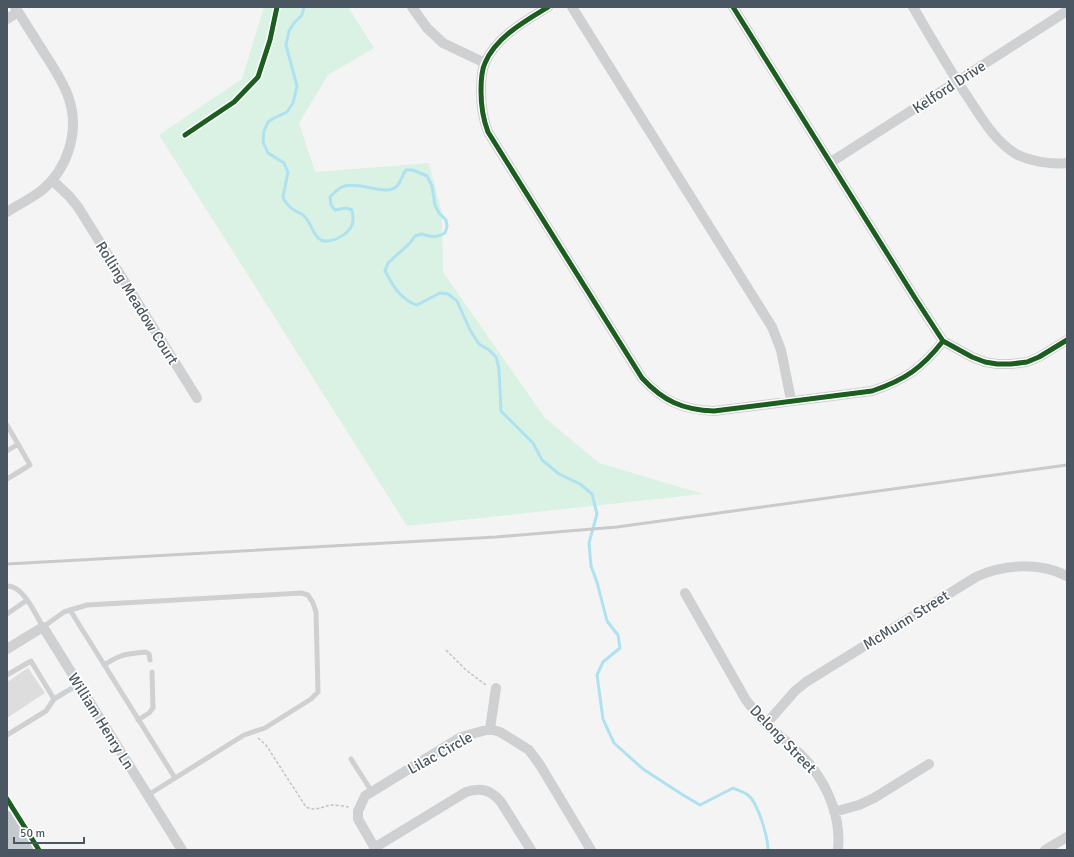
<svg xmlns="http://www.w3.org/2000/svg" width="1074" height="857" viewBox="0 0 1074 857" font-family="Signika,sans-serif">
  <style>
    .green { fill: #d9f2e3 }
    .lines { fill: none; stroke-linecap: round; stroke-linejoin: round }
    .stream { stroke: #aee2f0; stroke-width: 3 }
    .building { fill: #ddddde }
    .trunk-casing { stroke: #b9bec3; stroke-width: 18 }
    .path { stroke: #bcc7c4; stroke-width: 1.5; stroke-dasharray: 3 2; stroke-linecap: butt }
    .service { stroke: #ced0d2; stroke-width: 5 }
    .minor { stroke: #ced0d2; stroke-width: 10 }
    .trunk { stroke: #c4c9cd; stroke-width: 17 }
    .rail { stroke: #c9cacc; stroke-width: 3 }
    .cycleway-casing { stroke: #fff; stroke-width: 8 }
    .cycleway { stroke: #1b5e20; stroke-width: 5 }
    .labels { text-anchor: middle; stroke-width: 3.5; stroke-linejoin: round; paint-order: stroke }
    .street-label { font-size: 15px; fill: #4a5661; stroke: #fff }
  </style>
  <rect width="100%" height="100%" fill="#f4f4f4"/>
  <path class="green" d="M264,7H348L374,48L328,75L299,123L315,172L429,163L442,213L443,272L545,418L599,463L703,494L407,526L159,135L242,79Z"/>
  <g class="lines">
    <path class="stream" d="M304,7L302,15L294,23L289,31L286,45L297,86L293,103L287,112L274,118L268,122L264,131L263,142L268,153L284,163L288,172L283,197C284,200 286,203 288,205C292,211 301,212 305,217C312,224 312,235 321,240C331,244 348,235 352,225C354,220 353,215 352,210L346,208L335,210L331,205L330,197C335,192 339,187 345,186C359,181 387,197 397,186C401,182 402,175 406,170H413L427,176L432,186L435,205L439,213L446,220L447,227L445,233C436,238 431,237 422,234L415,236L410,243L388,263L385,271C393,286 401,300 417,305L440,293L448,294L457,301L470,330L479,344L489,350L496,357L499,369L501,411L533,443L542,460L559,474L580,484L592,494L597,514L589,543L591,566L597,582L607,621L618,635L620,648L603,662L597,675L603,719L614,743L643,769L683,795L700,805L733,788C737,790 744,792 748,795C758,803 768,837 768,850"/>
  </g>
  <path class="building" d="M28,668L45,693L7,718V682Z"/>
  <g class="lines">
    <g class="trunk-casing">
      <path id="trunk" d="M7,820L26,850
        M7,848L9,850"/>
    </g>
    <path class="path" d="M446,650L466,670L486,685
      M258,738L266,745L306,807C318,812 321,806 332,805C337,805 344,806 349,807"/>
    <path class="service" d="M7,425L30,465L7,479
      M7,451L18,444
      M7,586C23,585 36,615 43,627L64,612L87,605L301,593L308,595L313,603L316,612L318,692L311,699L265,728L244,735L148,795
      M70,610L175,778
      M7,614L27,600
      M104,665C121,654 125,654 146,652L149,654L150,660
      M7,675L31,661L54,699
      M138,720L149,713L153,708L152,672
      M7,735L46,711L54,699L79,684
      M351,759L372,792"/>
    <path class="minor" d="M412,7L427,28L443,43L485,63
      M548,7C525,21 496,37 485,63C481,71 481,82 481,91C481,105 483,119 488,132L642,378C663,401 683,410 714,411L872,391C905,380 922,368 943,341
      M572,7L772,327L781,350L791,400
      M733,7L915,298L943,341L972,357L985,362L997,364H1011L1027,362L1039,357L1067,340
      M913,7C931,38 949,69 969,99C982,119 995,141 1016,154C1029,161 1052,165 1067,163
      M7,19L18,12
      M831,162L1067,11
      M52,180L69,196L78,207L197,398
      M7,212C18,205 30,199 41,191C67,170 80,132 69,99C65,85 56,72 48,59C37,42 26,24 15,7
      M685,593L746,700C753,709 759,717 766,724C781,738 799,750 811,766C830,790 841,820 838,850
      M7,649L43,627L182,850
      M766,724L795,691L806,682L976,577C1004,564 1039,562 1067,576
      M490,729L496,688
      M834,812L859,805L874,798L929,764
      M374,848L466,792C481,787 491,790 501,802L531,850
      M376,850L358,819V811L365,796L461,737L490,729L500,732L529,750L540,765L591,850
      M1045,850L1067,837"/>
    <use href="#trunk" class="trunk"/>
    <path class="rail" d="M7,564L496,537L617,527L1067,465"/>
    <g class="cycleway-casing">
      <path id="cycleway" d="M548,7C525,21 496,37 485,63C481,71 481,82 481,91C481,105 483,119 488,132L642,378C663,401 683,410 714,411L872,391C905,380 922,368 943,341
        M733,7L915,298L943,341L972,357L985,362L997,364H1011L1027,362L1039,357L1067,340
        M185,135L234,102L258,77L270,40L277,7
        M7,799L39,850"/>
    </g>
    <use href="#cycleway" class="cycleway"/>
  </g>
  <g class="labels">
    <g class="street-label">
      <text transform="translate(949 87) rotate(-33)" y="5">Kelford Drive</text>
      <text transform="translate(137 303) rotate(58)" y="5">Rolling Meadow Court</text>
      <text transform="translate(906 620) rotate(-32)" y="5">McMunn Street</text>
      <text transform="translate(101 721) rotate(58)" y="5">William Henry Ln</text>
      <text transform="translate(783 739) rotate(46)" y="5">Delong Street</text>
      <text transform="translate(440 753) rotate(-29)" y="5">Lilac Circle</text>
    </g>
  </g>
  <rect width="1074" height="857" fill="none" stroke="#4a5661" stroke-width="16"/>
  <path d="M14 837v6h70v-6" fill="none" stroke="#4a5661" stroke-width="2"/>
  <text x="20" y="837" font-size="12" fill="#4a5661" stroke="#ffffff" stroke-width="3" paint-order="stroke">50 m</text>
</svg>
